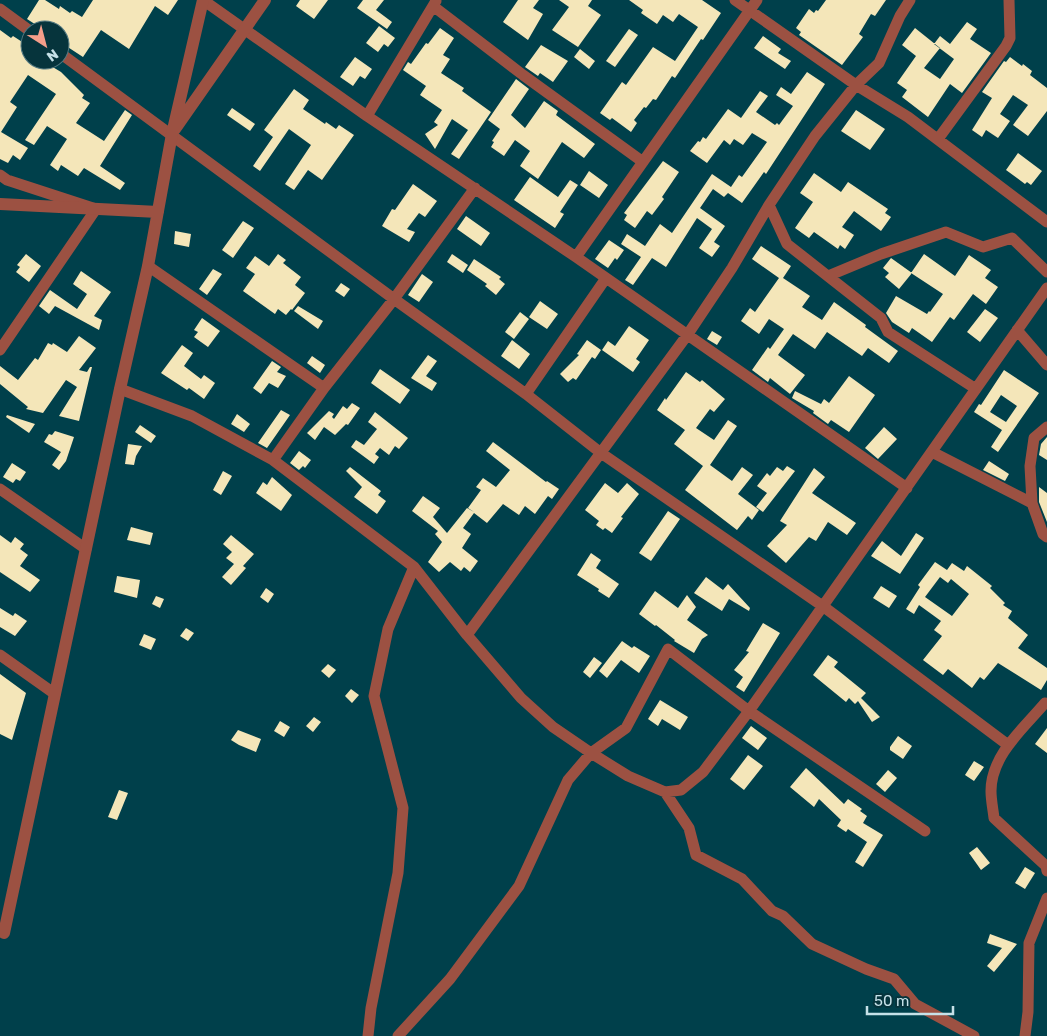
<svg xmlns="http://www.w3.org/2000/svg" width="1047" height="1036" viewBox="0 0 1047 1036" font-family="Rubik,sans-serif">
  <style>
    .building { fill: #f4e6b9; fill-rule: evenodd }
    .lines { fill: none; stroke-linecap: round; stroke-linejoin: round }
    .minor { stroke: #9c5142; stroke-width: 11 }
    .tertiary { stroke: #9c5142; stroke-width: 12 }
  </style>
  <rect width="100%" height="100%" fill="#00404b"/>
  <path class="building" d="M39,0H45L59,9L60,6L70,13L72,11L82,17L93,0H178L168,15L155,6L129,49L101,30L83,57L60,42V27L58,30H44L27,19Z
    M300,0H328L314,19L296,6Z
    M363,0H384L376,10L392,22L387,29L357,8Z
    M518,0H539L533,8L543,14L528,40L503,22Z
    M559,0H592L588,6L601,15L578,47L552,30L569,7Z
    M629,0H702L721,13L703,40L701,39L675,78L672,76L656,100L653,99L646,108L644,107L634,120L637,123L631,132L612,118L610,120L600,113L622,82L626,85L653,47L675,61L698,27L679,14L673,22L663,15L657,24L641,13L643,10Z
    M826,0H886L875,16L871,14L859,34L863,37L842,65L799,35L801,32L796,28L809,9L814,13L816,10L818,11Z
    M967,22L977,29L970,39L991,53L962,93L950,84L928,117L902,97L907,90L897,83L916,56L902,45L915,28L940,48L924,68L940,79L954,59L934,44L940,36L950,44Z
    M379,26L395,38L388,47L384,44L378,52L366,43Z
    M440,28L454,38L443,55L450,59L441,73L464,88L462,91L491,112L459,159L451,154L468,130L452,119L435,149L425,134L438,125L434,122L442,110L420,95L426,86L403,70L408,62L411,64L426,43L428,44Z
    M629,29L638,35L615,67L606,61Z
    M0,30L11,38L13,36L30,47V60H41L61,72L84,95L82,98L90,103L76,123L104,141L125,110L132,115L100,166L125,183L120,190L84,168L78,176L61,165L58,171L50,165L67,139L47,126L34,145L25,140L56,94L28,75L10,102L17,107L1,132L28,148L20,160L13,155L8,163L0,159Z
    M763,36L781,49L778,53L791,61L785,69L754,48Z
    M541,45L568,61L553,82L540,73L538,76L525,67Z
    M580,49L595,61L589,69L574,57Z
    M355,57L372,69L365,79L360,76L353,86L340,77Z
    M1010,57L1022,66L1023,64L1032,71L1030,75L1047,88V111L1028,136L1013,125L1028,105L1013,95L1000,114L1010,121L998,138L986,130L982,137L972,130L992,98L982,92L1004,61L1006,62Z
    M807,72L825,84L766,174L764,172L742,203L728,193L724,197L713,189L700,208L725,226L714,242L720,246L712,257L699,248L712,229L697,218L666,267L652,258L633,285L625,280L641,257L621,244L627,234L645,246L660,224L672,233L712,174L731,187L739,175L742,177L767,142L752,133L743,145L734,139L730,145L724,140L707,163L690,151L698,141L700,142L703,137L706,139L728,109L741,118L760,91L768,96L756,112L775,125L777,123L779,125L793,106L776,95L781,87L791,94Z
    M516,79L529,89L511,115L525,128L544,101L558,111L556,115L595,144L584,158L562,142L538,179L520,166L530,151L515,140L504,156L491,147L494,142L492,141L500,129L488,120Z
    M294,89L309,100L303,109L325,124L326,122L336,129L339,125L354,135L322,180L308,170L294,190L285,184L311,145L289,129L260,171L253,166L273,137L264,130Z
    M232,108L255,124L250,131L227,115Z
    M856,110L885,129L870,150L841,131Z
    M1018,153L1042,171L1031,185L1027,182L1025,184L1006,170Z
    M663,161L679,172L662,197L664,199L652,215L647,211L635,228L624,220L627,215L624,213Z
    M589,171L608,185L599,198L580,185Z
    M814,173L841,192L848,182L888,209L885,213L891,217L881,231L854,211L842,227L854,235L845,249L840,245L838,249L814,232L809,238L795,228L813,202L800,193Z
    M530,177L558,197L570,180L578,185L560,212L564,214L555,228L514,200Z
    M413,184L437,201L425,217L419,213L407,229L415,232L409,242L382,226L392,209L395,210Z
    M466,216L490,233L481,246L457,229Z
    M243,221L254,228L233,258L222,250Z
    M175,231L191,234L189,247L174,244Z
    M609,240L624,250L617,260L615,258L608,268L595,259Z
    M761,246L791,266L783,278L810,296L802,307L822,320L834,302L866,325L865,327L898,351L889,363L868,348L862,356L827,332L815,349L793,334L778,355L805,375L790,394L770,378L768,382L752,370L768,347L770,349L784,329L769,319L759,334L741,321L750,308L755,312L779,278L752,259Z
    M26,254L41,266L29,282L16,272L20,267L17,265Z
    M278,254L286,260L283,263L301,277L295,285L305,293L292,310L291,309L286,315L278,309L275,314L243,291L255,274L246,268L255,256L269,266Z
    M452,254L468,265L463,273L447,262Z
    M924,254L955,276L969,255L991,270L985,278L998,287L986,304L973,294L954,320L950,317L932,342L912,328L909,333L892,322L886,313L896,296L927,314L929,311L930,312L943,294L911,273Z
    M891,258L912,273L899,289L885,277L889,273L883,268Z
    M474,259L501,277L499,279L505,284L496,295L485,286L487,284L467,270Z
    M213,269L222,274L207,295L199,289Z
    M81,271L111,292L94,316L102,320L99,330L55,306L49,314L39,306L50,290L77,309L87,294L73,284Z
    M422,274L433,282L419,302L408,295Z
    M341,283L350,289L344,297L335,291Z
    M540,301L558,314L547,329L529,317Z
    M298,306L323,321L318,329L294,311Z
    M985,309L998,318L980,342L967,332Z
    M520,312L529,319L514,339L505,332Z
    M202,318L220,331L208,347L194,337L198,332L194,330Z
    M629,326L649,340L636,359L640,362L633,372L602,350L608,341L615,346Z
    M712,331L722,337L717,345L707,339Z
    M79,336L96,348L79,370L87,372L90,367H92L79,421L59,416L77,387L66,380L43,413L26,409L28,407L0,384V366L18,380L35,358L38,360L48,343L52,345L53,343L67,352Z
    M512,340L530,354L519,369L501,356Z
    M587,340L601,350L595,359L592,357L576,380L573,378L568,382L560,374L579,355L577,354Z
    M182,345L193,353L184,366L201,379L204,375L215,383L204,399L189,388L187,390L161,373Z
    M428,355L437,361L426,376L437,383L432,391L411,378Z
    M312,356L325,365L320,373L307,363Z
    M272,361L281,367L277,372L286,376L278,388L269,383L261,394L253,388Z
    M380,369L410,390L400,404L371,383Z
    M1004,370L1039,393L998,452L991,447L1002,430L974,412L979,404L981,405ZM1001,395L1017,406L1006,422L990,412Z
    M686,372L700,382L702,380L725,399L714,412L710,409L696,428L714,440L728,420L737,426L710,465L732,481L742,467L753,475L738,494L759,510L752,520L748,516L737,530L685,490L703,466L674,444L685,430L657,410L665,398L666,400Z
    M849,376L875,395L849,432L831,420L828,424L813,413L814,411L792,398L795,391L821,404L824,399L829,403Z
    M352,403L360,408L348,425L346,424L335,435L324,427L315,440L307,433L329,411L334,414L332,417L334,419L343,406L347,409Z
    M281,410L290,415L267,448L258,443Z
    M375,412L408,438L399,449L395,446L389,455L380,448L375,454L379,457L374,464L351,447L356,440L364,445L377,429L368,422Z
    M237,414L250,424L244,432L231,424Z
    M7,415L35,424L29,433L6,417Z
    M140,425L156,436L151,443L135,432Z
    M884,427L897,439L878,459L865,448Z
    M55,431L74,437L66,461L59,470L52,465L61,452L44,442L49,434L52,435Z
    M1047,437V460L1039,455L1041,444Z
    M493,442L546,482L547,481L559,489L552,499L548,496L535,514L525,506L519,515L503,504L487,523L474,513L463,528L471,534L462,548L478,561L470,572L464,567L461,571L450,562L439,572L428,562L442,542L435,534L438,531L412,511L423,496L440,508L433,517L447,533L467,508L474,512L468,508L481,490L476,487L483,478L496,487L510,470L486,451Z
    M128,444L142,446L136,456L134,465L125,464Z
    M299,451L311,460L305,468L303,466L299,470L290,463Z
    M989,461L1009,474L1005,481L983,470Z
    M12,463L26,472L20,481L16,479L13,483L3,477Z
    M787,466L795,471L763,512L756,507L767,493L757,486L767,473L770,476L777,467L783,471Z
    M350,467L381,491L378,495L386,501L377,514L354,497L362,487L346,471Z
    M814,468L825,477L812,493L856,523L847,535L828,522L816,541L809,537L786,563L767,546L787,525L780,521Z
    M223,471L232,476L221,495L213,490Z
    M272,477L292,495L281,511L256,493L263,482L267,485Z
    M605,483L618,493L627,483L639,494L621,517L623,518L612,533L605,528L603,530L596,525L599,521L585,510Z
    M1039,487L1047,493V522L1039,502Z
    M668,511L680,519L651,561L639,553Z
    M131,527L153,533L150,545L127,540Z
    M916,533L924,538L900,574L871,556L882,541L901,556Z
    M0,535L11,543L15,537L24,544L20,549L28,555L20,566L40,580L30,592L0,572Z
    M231,535L254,554L243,566L246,568L231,585L222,577L234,564L226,558L232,552L223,544Z
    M591,553L601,560L596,568L619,584L609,598L598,591L599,589L577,575Z
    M935,562L947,570L952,563L964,571L967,566L992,586L990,588L1005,603L1003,605L1012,611L1008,618L1028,635L1018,648L1047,668V680L1041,690L998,663L984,680L980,677L972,688L948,669L943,675L923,660L942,636L934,630L941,621L919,605L914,614L906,609L920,587L918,585ZM940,577L948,583L951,579L969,594L952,616L925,597Z
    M117,576L140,580L137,598L114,592Z
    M706,577L723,590L728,584L750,608L749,611L729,599L722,611L694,593Z
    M881,586L897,596L889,608L873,598Z
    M266,588L274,594L268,603L260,597Z
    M655,591L678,608L687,595L696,607L687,620L708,635L702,639L694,653L674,641L675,640L656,625L655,626L639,614Z
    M156,596L164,599L160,608L152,604Z
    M0,608L13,616L15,613L27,621L15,636L0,627Z
    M763,623L780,633L744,692L736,687L743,677L734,670L749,652L746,651Z
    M186,628L194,633L188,641L180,636Z
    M144,634L156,639L151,650L139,645Z
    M622,641L632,648L634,646L650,656L639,673L621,660L607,678L599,671Z
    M828,655L838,662L834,667L866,693L861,698L880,717L872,722L858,701L855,704L849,698L846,702L813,675Z
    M594,657L602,663L590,678L583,672Z
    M328,664L336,670L329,678L321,671Z
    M0,674L26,693L12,740L0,734Z
    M351,689L359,695L352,703L345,696Z
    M660,700L688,717L680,730L662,719L658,726L648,719Z
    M314,717L321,722L313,732L306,726Z
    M280,721L290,727L284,737L274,731Z
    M751,726L767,738L758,750L742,738Z
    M1047,728V753L1035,744Z
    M238,730L261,739L256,752L239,745L231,740Z
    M898,736L912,746L903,759L890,750V747Z
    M748,755L763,766L744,790L730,779Z
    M974,761L984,767L974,781L965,775Z
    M806,768L844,804L848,799L862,809L860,811L867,816L863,823L883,835L863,867L855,862L867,842L848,829L846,832L837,826L841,820L819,799L814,807L790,787Z
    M888,770L897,778L885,792L876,784Z
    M119,790L128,793L117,820L108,817Z
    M977,847L990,863L981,870L969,853Z
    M1025,867L1035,873L1025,889L1015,883Z
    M990,934L1017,944L994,972L987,966L1002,948L987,943Z"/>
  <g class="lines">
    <path class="minor" d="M203,0L367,116L576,257L907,488
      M735,0L856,85L908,117L1047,222
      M433,6L523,75L643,162
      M0,9L30,31
      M60,53L394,299L526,394L601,453L824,607L1008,745
      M367,116L436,1
      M938,139L1006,46L1010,38L1009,0
      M0,175L7,180L96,209L0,350
      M769,205L787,244L881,318L888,332L976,389
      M576,257L757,0
      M148,266L324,388
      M828,276L881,254L946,232L983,247L1012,238L1047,272
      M1017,330L1047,365
      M120,389L192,416L273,460L414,567L467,635L521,698L553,727L591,753L628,776L665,792L681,790L703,772L749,711L1047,288
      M526,394L606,278
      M932,452L1032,503L1043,534L1047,537
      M273,460L324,388L394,299L475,188
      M0,489L86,549
      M1032,503L1030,466L1034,438L1047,427
      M467,635L688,334L732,268L769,205L815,136L856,85L879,63L900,16L910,0
      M0,655L55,694
      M1045,703C1024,728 991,755 991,791C991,800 993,809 994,818L1046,866L1047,871
      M665,792L689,828L696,855L742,879L772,911L783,916L812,944L866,969L894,979L915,1004L974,1036
      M368,1036L371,1008L398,873L403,808L374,696L388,629L414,567
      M398,1036L450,979L519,886L568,780L591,753L626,728L668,649L749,711L925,831
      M1025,1036L1028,1012L1029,943L1047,898"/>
    <path class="tertiary" d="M175,129L265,0
      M0,204L158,212
      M4,933L120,389L148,266L172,134L203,0"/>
  </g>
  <g transform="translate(45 45) rotate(144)"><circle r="24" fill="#06343c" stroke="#537981"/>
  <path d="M0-4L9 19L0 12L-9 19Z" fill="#f49e8a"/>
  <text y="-8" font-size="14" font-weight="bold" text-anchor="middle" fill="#c6e1e8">N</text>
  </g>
  <path d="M867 1006v8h86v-8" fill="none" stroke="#c6e1e8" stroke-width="2.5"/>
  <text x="874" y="1006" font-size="15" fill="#c6e1e8" stroke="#06343c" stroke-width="4" paint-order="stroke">50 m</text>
</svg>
